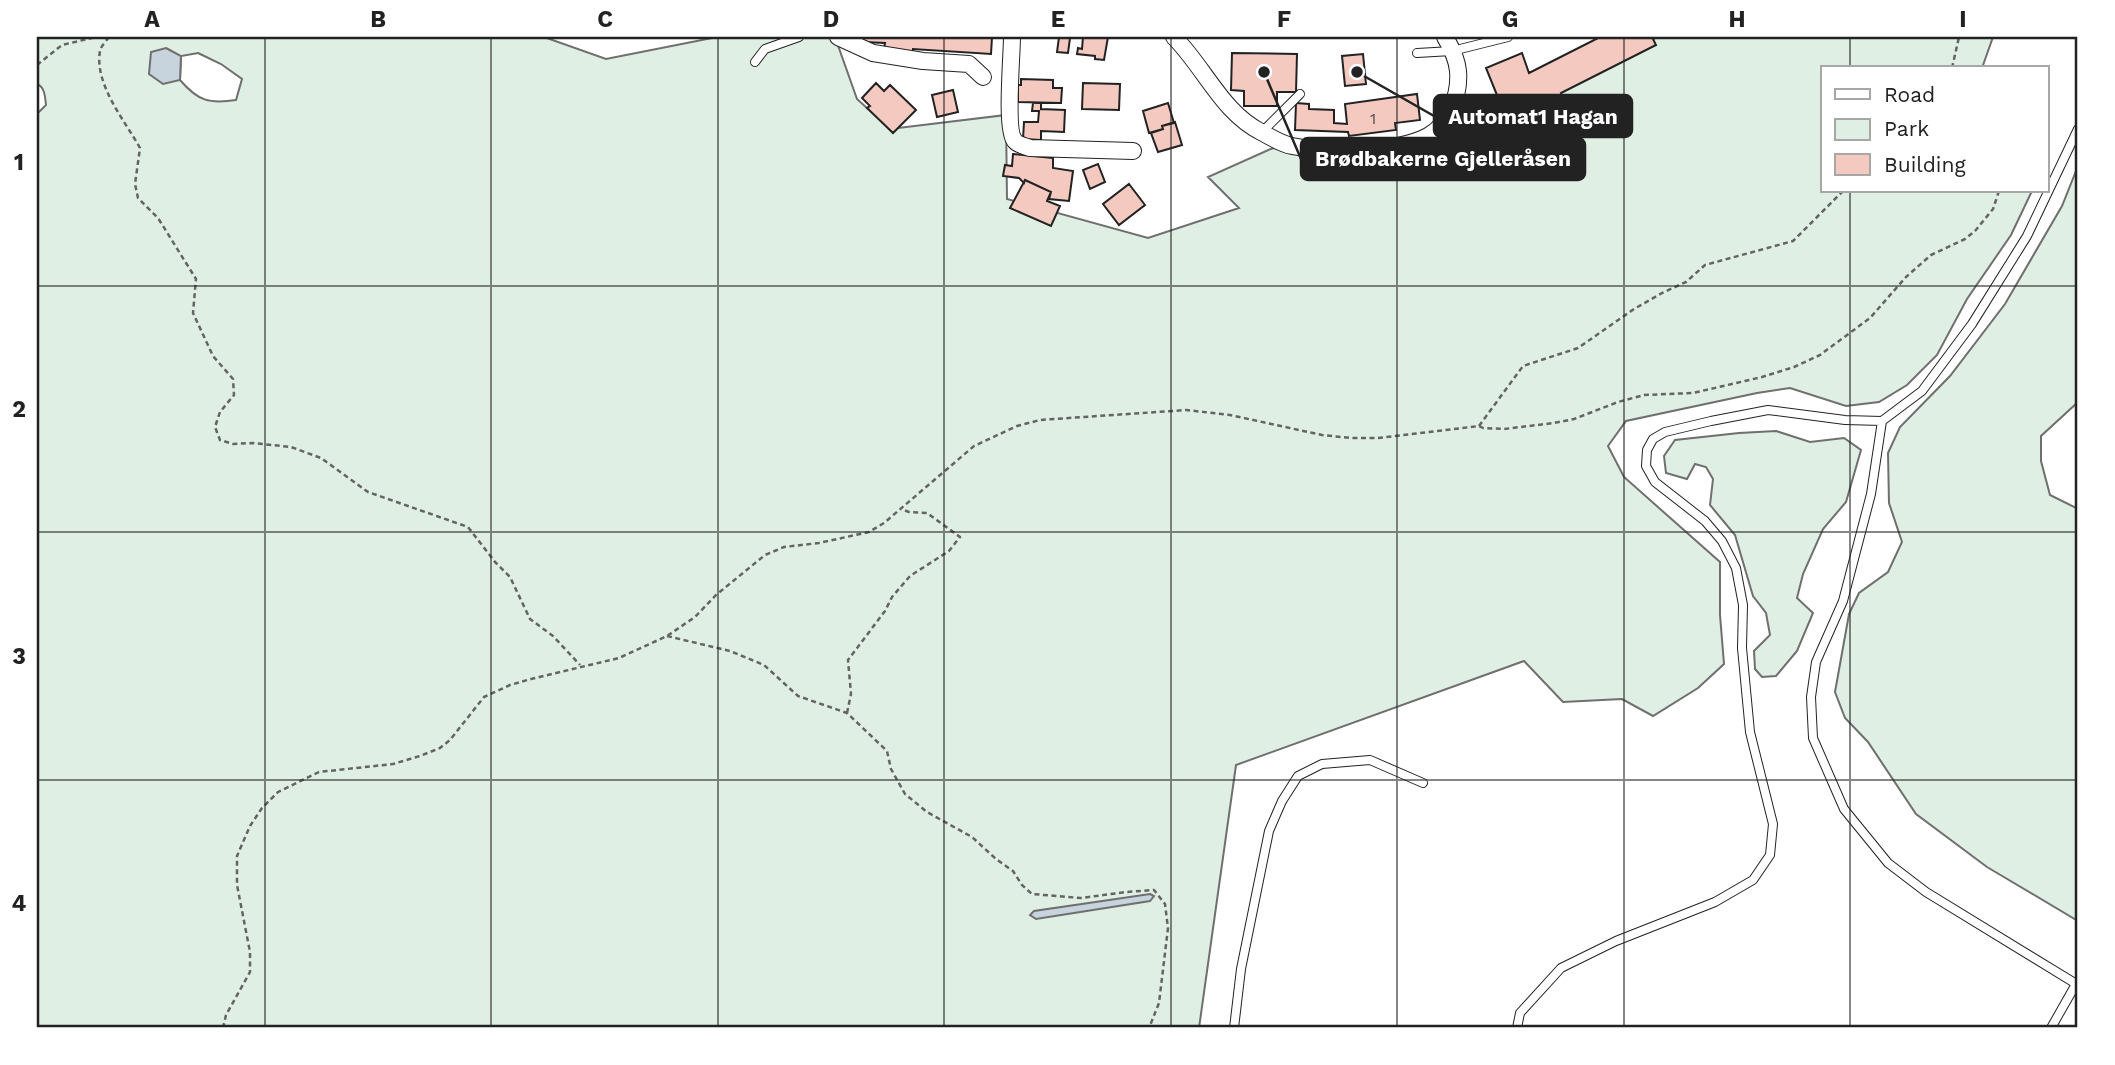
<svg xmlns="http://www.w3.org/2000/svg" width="2115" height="1065" viewBox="0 0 2115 1065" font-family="'Work Sans',sans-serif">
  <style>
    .green { fill: #e0efe3; stroke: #6f6f6f; stroke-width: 2; fill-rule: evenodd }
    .water { fill: #c7d3dd; stroke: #6f6f6f; stroke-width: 2 }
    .building { fill: #f3c9c0; stroke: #222; stroke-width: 2 }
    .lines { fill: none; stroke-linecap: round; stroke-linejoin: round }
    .lane-casing { stroke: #222; stroke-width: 10 }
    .street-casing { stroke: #222; stroke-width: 18 }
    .path { stroke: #646464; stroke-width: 2.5; stroke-dasharray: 5 3.5; stroke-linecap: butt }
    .lane { stroke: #fff; stroke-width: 8 }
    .street { stroke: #fff; stroke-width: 16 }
    .grid { fill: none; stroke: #222; stroke-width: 2; stroke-opacity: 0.55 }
    .labels { text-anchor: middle; stroke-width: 5; stroke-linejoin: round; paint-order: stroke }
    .number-label { font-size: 16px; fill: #564c4a }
    .leader { fill: none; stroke: #222; stroke-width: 2.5 }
    .callout-dot { fill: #222; stroke: #fff; stroke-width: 2.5 }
    .callout { fill: #222; stroke: #222; stroke-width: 2.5 }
    .callout-label { font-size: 21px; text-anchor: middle; font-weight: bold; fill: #fff }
    .neatline { fill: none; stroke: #222; stroke-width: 2.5 }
    .grid-label { font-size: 23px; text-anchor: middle; font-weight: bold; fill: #222 }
  </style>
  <rect width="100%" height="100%" fill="#fff"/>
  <path class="green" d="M37,37H544L606,59L717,37H835L857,99L890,129L1006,115L1007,199L1148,238L1239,208L1208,177L1273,148L1299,152L1417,139L1516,113L1657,37H1993L1982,68H1823V191H2032L2011,235L1967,299L1937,355L1907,385L1879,402L1846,406L1790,388L1757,393L1626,421L1608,446L1624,477L1720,562V615L1724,664L1698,688L1653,716L1622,699L1563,702L1524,661L1236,765L1199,1028H37V114L46,105C45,97 45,87 37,84ZM198,53L221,64L242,79L236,100C209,104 198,101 180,80L181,56Z
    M2078,166V402L2041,436V461L2050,495L2076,508L2078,507V921L1987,867L1916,814L1868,742L1845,718L1835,692L1849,614L1859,593L1888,572L1902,542L1889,503L1888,453L1900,427L1950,376L2005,304L2062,206Z
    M1776,431L1810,442L1844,438L1861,450L1846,502L1823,529L1803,574L1797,598L1813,613L1797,651L1776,676L1762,677L1755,669L1754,651L1770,635L1766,613L1753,596L1735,535L1710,505L1713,479L1706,467L1695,464L1687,479L1666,473L1664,456L1675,440L1739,433Z"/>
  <path class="water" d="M166,48L181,56L180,80L163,84L149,74L151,52Z
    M1150,894L1154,896L1150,901L1036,919L1030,915L1034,911Z"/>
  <path class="building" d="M863,37H992L991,54L913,49V54L884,49L885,43L863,42Z
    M1059,37L1070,38L1068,53L1057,52Z
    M1083,37H1108L1104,60L1095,59V56L1077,54L1078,48L1082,49Z
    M1600,37H1652L1656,45L1561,93L1562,95L1501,120L1493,102L1499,100L1486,68L1522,53L1529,73Z
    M1232,53L1297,54L1296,92H1277V106H1244V91L1231,90Z
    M1363,54L1366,84L1345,86L1342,56Z
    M1021,79L1053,80V88H1062L1061,103L1018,102V85H1021Z
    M876,83L884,91L890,85L916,110L893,133L867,108L870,106L862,98Z
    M1083,83L1120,84L1119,110L1082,109Z
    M953,90L958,112L937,117L932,95Z
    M1417,94L1420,120L1395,123L1396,130L1349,136L1348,132L1295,130L1296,103L1309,104V109L1334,110V123L1347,124L1345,104Z
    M1033,103H1041V109L1065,110L1064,132L1041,131V140L1023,139L1024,122H1038L1039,111H1032Z
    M1168,103L1174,123L1162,126L1163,129L1149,133L1143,111Z
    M1175,122L1182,145L1158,152L1151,133L1163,129L1162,126Z
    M1013,154L1053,158V168L1073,171L1069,201L1049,199L1051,192L1025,180L1024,183L1019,178L1003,176L1005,165L1012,166Z
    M1098,164L1105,182L1090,189L1083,170Z
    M1025,180L1051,192L1047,201L1060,206L1051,226L1010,208Z
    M1129,184L1145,205L1119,225L1103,204Z"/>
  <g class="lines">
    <g class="lane-casing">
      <path id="lane" d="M1417,53L1452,51L1508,37
        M755,62L765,49L799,37
        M2078,129L2027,236L1972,324L1922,391L1882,421L1871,494L1843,601L1816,662L1811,697L1813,738L1844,809L1888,863L1926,892L2078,985
        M1261,133L1300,94
        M1234,1028L1241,969L1269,831L1282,801L1298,776L1322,764L1370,760L1423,783
        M1517,1028L1520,1013L1561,968L1616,941L1715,902L1753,880L1770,855L1773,824L1750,732L1742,648L1743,605L1736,568L1722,541L1705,521L1655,482L1646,466L1647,450L1653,439L1665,432L1711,421L1768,410L1845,420L1882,421
        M2051,1028L2076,984"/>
    </g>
    <g class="street-casing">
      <path id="street" d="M838,37L873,53L923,61L969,64L983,77
        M1012,37C1012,55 1005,131 1015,141C1018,145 1025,146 1030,148L1133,151
        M1174,37C1205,68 1222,113 1263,133C1272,138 1282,144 1292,146C1328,153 1396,153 1428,136C1449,125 1460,94 1458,71C1457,59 1451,47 1445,37"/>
    </g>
    <path class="path" d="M109,37C106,41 101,46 100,51C94,84 125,121 140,148L135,184L138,198L158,218L196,279L193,313L213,356L233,379L234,395L220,412L215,427L220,440L233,444L253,443L291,447L321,458L368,492L468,527L495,562L510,577L530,619L553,636L580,665
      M37,65L62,45L96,37
      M1952,68L1959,37
      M1479,426L1523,366L1578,348L1634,309L1662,293L1686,282L1705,265L1793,241L1843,191
      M667,636L730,651L764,665L798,696L847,713L887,751L891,769L905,794L927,812L972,837L996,859L1013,871L1022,885L1032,894L1081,898L1126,892L1154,890L1165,904L1168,928L1159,1003L1149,1028
      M847,713L851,694L848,660L885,611L892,597L910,576L949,551L960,537L927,513L909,512L901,509
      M223,1028L226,1015L250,972V952L237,885V856L250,826L262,808L278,792L319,772L393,764L420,756L440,748L450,740L484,697L510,685L531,679L619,658L667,636L695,617L716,595L765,555L784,547L819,543L869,532L884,523L974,446L1017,426L1040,420L1186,410L1230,415L1322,435L1351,438H1378L1479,426L1483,428L1504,429L1554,423L1574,419L1618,402L1644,395L1693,393L1762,377L1794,367L1820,355L1870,318L1906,277L1931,255L1965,239L1975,231L1993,209L1999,191"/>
    <use href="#lane" class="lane"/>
    <use href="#street" class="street"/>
  </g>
  <path class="grid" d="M265,37V1028M491,37V1028M718,37V1028M944,37V1028M1171,37V1028M1397,37V1028M1624,37V1028M1850,37V68M1850,191V1028M37,286H2078M37,532H2078M37,780H2078"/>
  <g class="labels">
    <g class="number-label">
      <text x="1373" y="124">1</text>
    </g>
  </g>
  <path class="leader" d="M1357 72L1434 116M1264 72L1301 159"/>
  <g class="callout-dot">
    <circle cx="1357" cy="72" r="7"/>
    <circle cx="1264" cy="72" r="7"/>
  </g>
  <g class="callout">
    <rect x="1434" y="95" width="198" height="42" rx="7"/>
    <rect x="1301" y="138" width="284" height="42" rx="7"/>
  </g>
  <g class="callout-label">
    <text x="1533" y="124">Automat1 Hagan</text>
    <text x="1443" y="166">Brødbakerne Gjelleråsen</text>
  </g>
  <rect width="2115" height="1065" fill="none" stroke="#ffffff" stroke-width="77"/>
  <rect x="1821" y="66" width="228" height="126" fill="#ffffff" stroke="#a7a7a7" stroke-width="2"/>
  <rect x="1835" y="89" width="35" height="10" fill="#ffffff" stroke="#a7a7a7" stroke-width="2"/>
  <text x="1884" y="102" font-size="21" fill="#222222">Road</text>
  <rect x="1835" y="119" width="35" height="21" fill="#e0efe3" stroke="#a7a7a7" stroke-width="2"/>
  <text x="1884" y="136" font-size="21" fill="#222222">Park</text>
  <rect x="1835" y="154" width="35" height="21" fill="#f3c9c0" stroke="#a7a7a7" stroke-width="2"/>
  <text x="1884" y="172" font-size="21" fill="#222222">Building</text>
  <rect x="38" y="38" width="2038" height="988" class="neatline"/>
  <g class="grid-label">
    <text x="152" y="27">A</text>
    <text x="378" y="27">B</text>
    <text x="605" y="27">C</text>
    <text x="831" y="27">D</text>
    <text x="1058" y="27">E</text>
    <text x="1284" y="27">F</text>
    <text x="1510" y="27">G</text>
    <text x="1737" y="27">H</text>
    <text x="1963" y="27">I</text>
    <text x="19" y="170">1</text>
    <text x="19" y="417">2</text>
    <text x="19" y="664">3</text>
    <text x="19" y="911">4</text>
  </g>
</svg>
